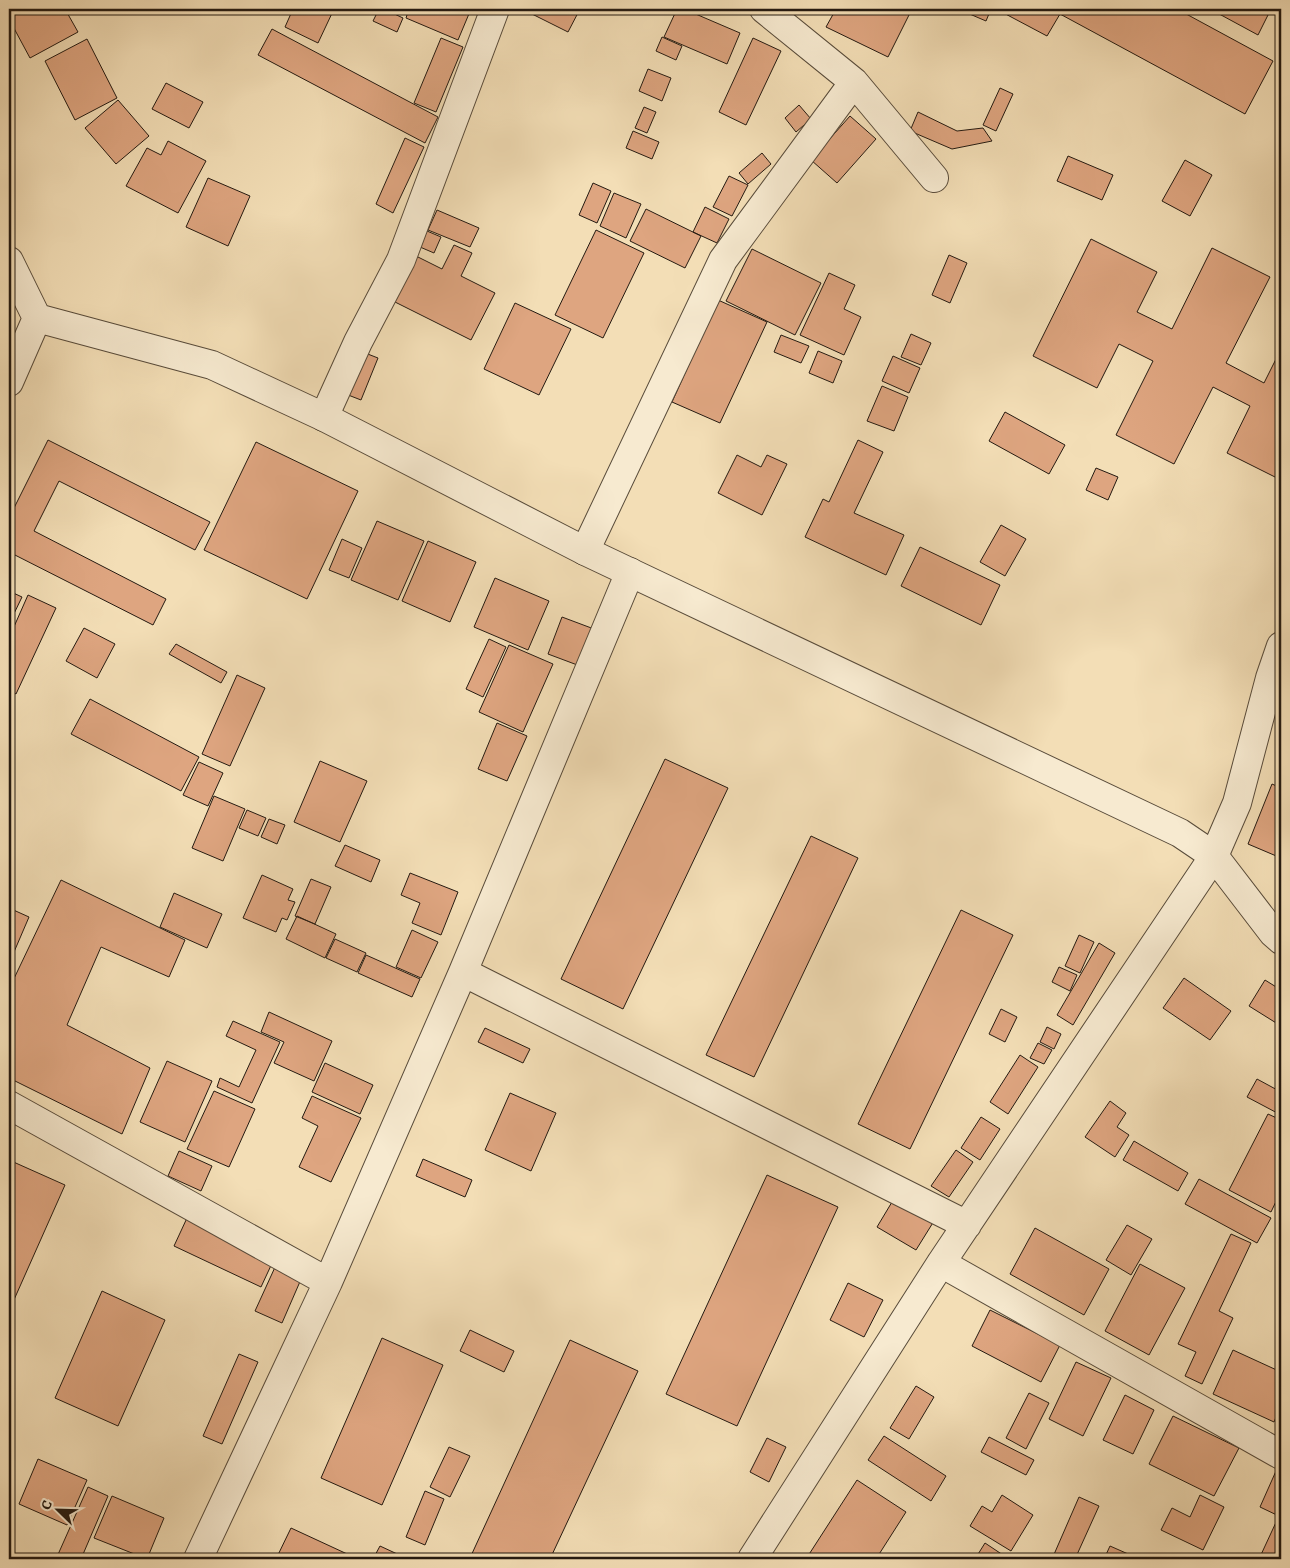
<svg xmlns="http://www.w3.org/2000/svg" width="1290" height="1568" viewBox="0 0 1290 1568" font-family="Alegreya,serif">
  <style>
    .building { fill: #dea580; stroke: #241a11 }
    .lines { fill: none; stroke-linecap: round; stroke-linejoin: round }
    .minor-casing { stroke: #584b3a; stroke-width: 30 }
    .tertiary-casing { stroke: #584b3a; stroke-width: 30 }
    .minor { stroke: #f7ead0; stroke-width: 28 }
    .tertiary { stroke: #f7ead0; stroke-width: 28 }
  </style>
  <rect width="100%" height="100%" fill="#f3deb6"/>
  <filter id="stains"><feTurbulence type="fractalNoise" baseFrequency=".004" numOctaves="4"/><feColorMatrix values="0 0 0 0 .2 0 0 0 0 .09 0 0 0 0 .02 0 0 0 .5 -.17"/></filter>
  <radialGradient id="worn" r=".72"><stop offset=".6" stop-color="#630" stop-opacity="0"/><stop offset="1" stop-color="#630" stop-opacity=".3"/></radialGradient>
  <path class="building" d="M9,9H65L78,32L30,58L9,19Z
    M293,9H334L318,43L285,27Z
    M379,9H384L403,18L397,32L373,21Z
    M409,9H471L458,40L406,18Z
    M522,9H580L568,32Z
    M677,9H684L740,33L727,64L664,37Z
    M836,9H912L888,57L826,27Z
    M967,9H991L986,21L965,12Z
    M1177,9L1273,61L1245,114L1060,14L1047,36L998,10Z
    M1210,9H1271L1258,35Z
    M272,29L438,117L425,143L258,55Z
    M662,37L682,46L676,60L656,51Z
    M441,38L463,47L436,112L414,103Z
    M753,38L781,51L746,125L719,112Z
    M87,39L117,98L75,120L45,61Z
    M648,69L671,78L662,101L639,91Z
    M166,83L203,102L189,128L152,109Z
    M1000,88L1013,94L996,131L983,125Z
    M118,100L149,136L116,164L85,128Z
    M799,105L811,119L796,132L785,118Z
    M644,107L656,112L647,133L635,128Z
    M918,112L957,131L983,128L992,141L952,149L910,131Z
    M850,116L876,139L837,183L811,160Z
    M633,131L659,142L652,159L626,148Z
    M405,138L424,147L393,213L376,204Z
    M168,141L206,161L178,213L126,186L147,148L161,155Z
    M762,153L771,164L748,184L739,173Z
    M1068,156L1113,175L1102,200L1057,181Z
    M1185,160L1212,175L1190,216L1162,201Z
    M729,176L748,185L732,216L713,207Z
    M208,178L250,196L228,246L186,227Z
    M593,183L611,191L597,223L579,215Z
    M614,193L641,204L626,238L600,226Z
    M705,207L729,219L717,243L693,232Z
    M646,209L701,236L685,268L630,241Z
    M437,210L479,228L470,247L428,230Z
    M596,230L644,253L603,338L555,315Z
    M427,231L441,237L434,253L420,247Z
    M1091,239L1157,272L1137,312L1172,329L1212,248L1270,277L1226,363L1264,383L1281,349V480L1227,453L1250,406L1213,387L1174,464L1116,435L1153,361L1119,344L1097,388L1033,356Z
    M454,245L472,253L461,276L495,293L471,340L391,300L414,255L442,269Z
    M752,249L821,283L795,335L726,301Z
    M949,255L967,263L950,303L932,295Z
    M829,273L855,285L844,309L861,317L844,355L800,335Z
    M718,300L767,322L720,423L672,402Z
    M515,303L571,329L539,395L484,369Z
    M911,334L931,343L921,365L901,357Z
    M781,335L809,346L801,363L774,352Z
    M360,351L378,358L361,400L343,393Z
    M818,351L842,361L833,383L809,373Z
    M893,356L920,368L909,393L882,381Z
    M882,386L908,397L894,431L867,421Z
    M1005,412L1065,445L1049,474L989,441Z
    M48,440L210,522L195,550L59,481L34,531L166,599L153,625L9,552V518Z
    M858,440L883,452L854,513L904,535L886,575L805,537L823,499L829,502Z
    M256,442L358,491L307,599L204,550Z
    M737,455L761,467L767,455L787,464L762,515L718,493Z
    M1096,468L1118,477L1108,500L1086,490Z
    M377,521L424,541L398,600L351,580Z
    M1001,525L1026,539L1005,576L980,562Z
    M342,539L362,548L349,578L329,570Z
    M428,541L476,562L450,622L402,601Z
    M920,547L1000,585L981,625L901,586Z
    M495,578L549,601L528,650L474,627Z
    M9,591L22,597L9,624Z
    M28,595L56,608L16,694L9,690V638Z
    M562,617L594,629L580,666L548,654Z
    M84,628L115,644L97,678L66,661Z
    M489,639L506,647L483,697L466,689Z
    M176,644L227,672L221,683L169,654Z
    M509,645L553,664L523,732L479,712Z
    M237,675L265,688L230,766L202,754Z
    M90,699L199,757L181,791L71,734Z
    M497,723L527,736L507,781L478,769Z
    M665,759L728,788L623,1009L561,979Z
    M320,761L367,781L340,842L294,822Z
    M199,762L223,773L208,806L183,795Z
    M1272,784L1281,788V858L1248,844Z
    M214,796L245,809L223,861L192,848Z
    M247,810L266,818L258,836L239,828Z
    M269,819L285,825L277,844L261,837Z
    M811,836L858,858L754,1077L706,1055Z
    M345,845L380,860L371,882L335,866Z
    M410,873L458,892L441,935L412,923L420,903L401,895Z
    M262,875L293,889L288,900L295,902L287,920L282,918L276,932L243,918Z
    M311,879L331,887L315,924L295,916Z
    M61,880L185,940L169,977L101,947L67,1025L150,1068L122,1134L9,1078V989Z
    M174,893L222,914L207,948L160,927Z
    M9,908L29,917L14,952L9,949Z
    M961,910L1013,935L910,1149L858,1124Z
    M297,916L336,934L325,958L286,939Z
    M412,930L438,942L421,978L396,967Z
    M1079,935L1094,942L1080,973L1065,966Z
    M335,939L366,953L357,972L326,958Z
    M1099,943L1115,953L1073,1025L1057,1015Z
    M366,955L420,979L412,997L358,973Z
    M1059,967L1077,975L1070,991L1052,982Z
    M1184,978L1231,1011L1210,1040L1163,1008Z
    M1265,980L1281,990V1026L1249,1006Z
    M1001,1009L1017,1017L1005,1042L989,1034Z
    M269,1012L332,1041L314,1081L274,1063L284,1042L261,1032Z
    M233,1021L280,1042L252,1103L217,1087L220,1078L239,1087L256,1050L226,1036Z
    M1047,1027L1061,1034L1054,1049L1040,1042Z
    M485,1028L530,1049L523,1063L478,1042Z
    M1038,1043L1052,1050L1044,1064L1030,1058Z
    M1020,1055L1038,1067L1008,1114L990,1102Z
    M167,1061L212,1081L185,1142L140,1122Z
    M325,1063L373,1085L360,1114L312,1092Z
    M1257,1079L1281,1092V1115L1247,1097Z
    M214,1091L255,1109L229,1167L187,1149Z
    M510,1093L556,1113L531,1171L485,1150Z
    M312,1096L361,1118L331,1182L299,1167L318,1126L302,1118Z
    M1110,1101L1126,1113L1117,1127L1129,1135L1115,1157L1085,1137Z
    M1268,1114L1281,1120V1191L1271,1212L1229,1190Z
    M981,1117L1000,1129L980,1160L961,1148Z
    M1134,1141L1188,1173L1178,1191L1123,1160Z
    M956,1150L973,1162L949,1197L931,1186Z
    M179,1151L212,1166L201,1191L168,1176Z
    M423,1159L472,1180L465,1197L416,1176Z
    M9,1160L65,1185L9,1311Z
    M767,1175L838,1207L737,1426L666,1394Z
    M1199,1179L1271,1218L1257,1243L1185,1204Z
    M895,1197L934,1221L916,1250L877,1227Z
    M187,1218L274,1259L261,1287L174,1246Z
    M1127,1225L1152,1239L1131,1275L1106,1260Z
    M1035,1228L1109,1269L1084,1315L1010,1274Z
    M1231,1234L1251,1243L1219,1311L1233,1318L1202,1384L1185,1376L1196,1352L1178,1344Z
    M1140,1264L1185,1288L1149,1355L1105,1331Z
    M276,1265L302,1277L282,1323L255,1311Z
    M848,1283L883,1300L864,1337L830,1320Z
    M102,1291L165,1320L118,1426L55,1398Z
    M990,1310L1060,1345L1041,1382L972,1346Z
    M470,1330L514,1351L504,1372L460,1351Z
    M382,1338L443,1365L382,1505L321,1478Z
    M570,1340L638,1371L550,1559H473L470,1558Z
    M1233,1350L1281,1372V1405L1274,1422L1213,1394Z
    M239,1354L258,1362L222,1444L203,1436Z
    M1076,1362L1111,1378L1083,1436L1049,1419Z
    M916,1386L934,1397L909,1439L890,1428Z
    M1029,1393L1049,1403L1026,1449L1006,1438Z
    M1125,1395L1154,1410L1133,1454L1103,1440Z
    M1173,1416L1239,1448L1214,1496L1149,1464Z
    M884,1436L946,1476L931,1501L868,1460Z
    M989,1437L1034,1460L1026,1475L981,1452Z
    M767,1438L786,1447L769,1482L750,1472Z
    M449,1447L470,1456L450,1497L430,1487Z
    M38,1459L87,1480L67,1525L19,1504Z
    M1276,1471L1281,1473V1517L1260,1507Z
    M857,1480L906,1512L876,1559H806Z
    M88,1487L108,1496L81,1559H56Z
    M425,1491L444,1499L425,1545L406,1537Z
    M1002,1495L1033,1515L1011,1551L970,1526L982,1506L992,1512Z
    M1200,1495L1224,1507L1203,1550L1161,1530L1172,1508L1190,1517Z
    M112,1496L164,1518L147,1559L94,1538Z
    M1079,1497L1099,1506L1075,1559H1052Z
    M1278,1518L1281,1520V1559H1259Z
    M291,1528L358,1559H276Z
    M985,1543L1003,1555L1000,1559H975Z
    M380,1546L408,1559H373Z
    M1110,1546L1135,1557L1134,1559H1104Z"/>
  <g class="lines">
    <g class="minor-casing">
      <path id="minor" d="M764,9L854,82L934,178
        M324,417L358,342L401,260L495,9
        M585,551L723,260L854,82
        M463,972L967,1225
        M9,1105L328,1282
        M941,1263L1281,1455
        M198,1559L328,1282L463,972L630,572
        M752,1559L941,1263L1214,856L1237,803L1270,678L1281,646"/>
    </g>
    <g class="tertiary-casing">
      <path id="tertiary" d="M9,261L37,318L212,365L324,417L585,551L1180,833L1214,856L1273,933L1281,940
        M9,382L37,318"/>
    </g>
    <use href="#minor" class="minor"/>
    <use href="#tertiary" class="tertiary"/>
  </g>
  <rect width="1290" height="1568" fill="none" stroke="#f3deb6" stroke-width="30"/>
  <rect x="10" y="10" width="1270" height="1548" fill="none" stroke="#241a11" stroke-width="2.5"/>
  <rect x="15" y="15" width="1260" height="1538" fill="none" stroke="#241a11"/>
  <g transform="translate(58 1510) rotate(293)" stroke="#f7ead0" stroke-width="4" paint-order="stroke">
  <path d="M0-4L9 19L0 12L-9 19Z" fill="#241a11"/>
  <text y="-8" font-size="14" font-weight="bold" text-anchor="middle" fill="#241a11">С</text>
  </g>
  <rect width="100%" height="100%" filter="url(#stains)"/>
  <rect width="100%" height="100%" fill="url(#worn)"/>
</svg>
